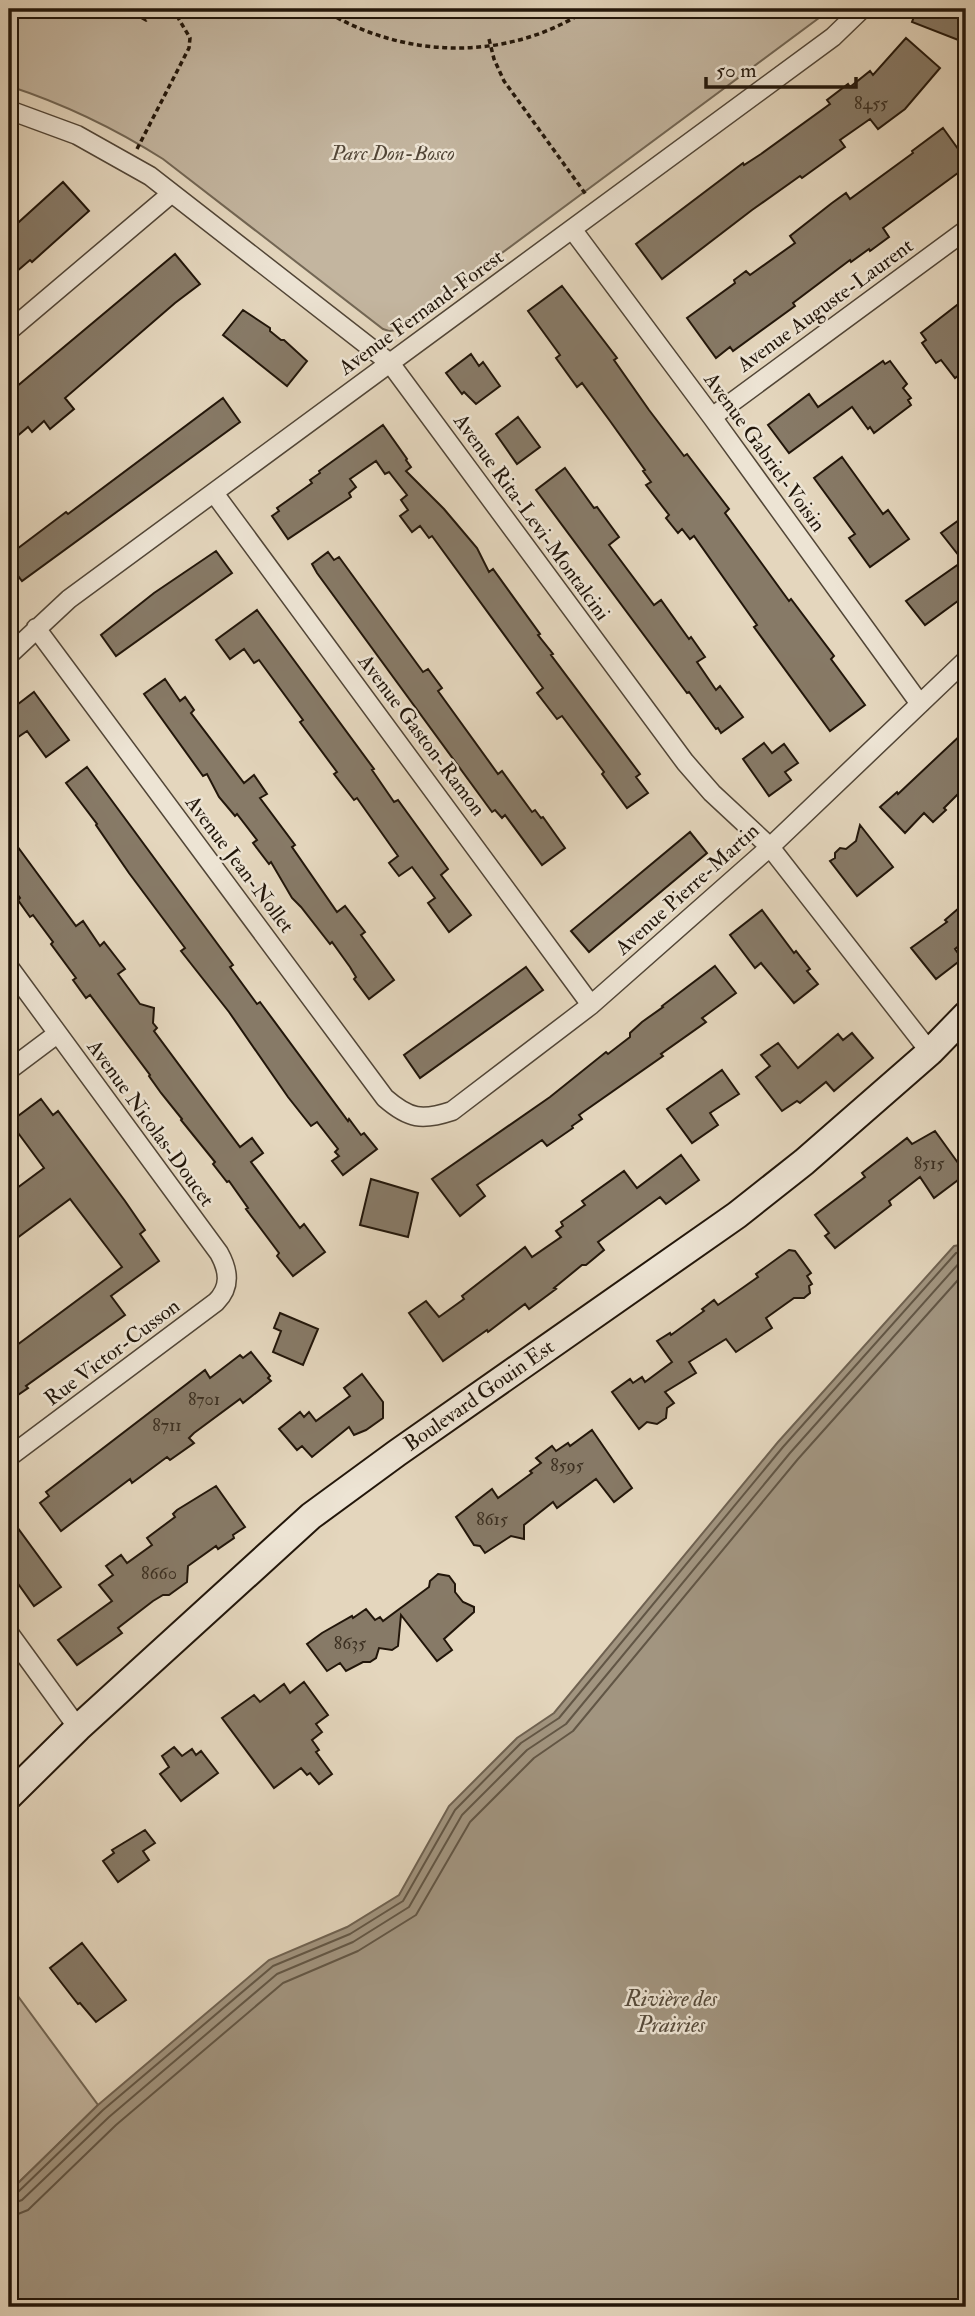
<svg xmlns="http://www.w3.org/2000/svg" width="975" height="2316" viewBox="0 0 975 2316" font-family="'IM FELL Double Pica',serif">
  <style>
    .green { fill: #c3b59f; stroke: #726654; stroke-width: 2 }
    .water { fill: #a29580; stroke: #6f6251; stroke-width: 2 }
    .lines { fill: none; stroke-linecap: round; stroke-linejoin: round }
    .shore { stroke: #625645; stroke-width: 2 }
    .building { fill: #877a67; stroke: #22160a; stroke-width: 2 }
    .street-casing { stroke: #524637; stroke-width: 21 }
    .secondary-casing { stroke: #22160a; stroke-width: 30 }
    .path { stroke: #22160a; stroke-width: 3.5; stroke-dasharray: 5 3.5; stroke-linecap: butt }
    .street { stroke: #ede4d4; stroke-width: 18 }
    .secondary { stroke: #ede4d4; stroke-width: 26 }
    .labels { text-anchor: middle; stroke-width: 5; stroke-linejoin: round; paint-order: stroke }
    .number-label { font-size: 18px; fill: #3b2f21 }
    .park-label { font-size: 21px; font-style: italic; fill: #524637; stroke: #ede4d4 }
    .street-label { font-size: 21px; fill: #22160a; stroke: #ede4d4 }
    .water-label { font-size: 23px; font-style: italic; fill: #554939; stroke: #ede4d4 }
  </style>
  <rect width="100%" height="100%" fill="#e4d6bd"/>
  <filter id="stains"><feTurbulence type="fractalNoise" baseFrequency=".00286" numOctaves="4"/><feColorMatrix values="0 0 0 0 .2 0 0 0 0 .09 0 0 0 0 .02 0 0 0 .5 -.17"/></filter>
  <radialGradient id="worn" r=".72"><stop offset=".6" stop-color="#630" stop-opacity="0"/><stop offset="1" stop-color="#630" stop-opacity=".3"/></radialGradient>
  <path class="green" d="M9,9H831L398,330L389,331L383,329L163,159C114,128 64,104 9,86Z
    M9,1984L98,2105L9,2192Z"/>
  <path class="water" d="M966,1244V2307H9V2192L98,2105L269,1960L347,1927L399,1895L449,1806L517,1738L554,1713L778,1442L954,1246Z"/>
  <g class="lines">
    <path class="shore" d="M9,2196L16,2194L103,2110L273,1966L350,1934L403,1901L455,1810L521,1743L559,1718L783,1447L956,1253L966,1251
      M9,2205L22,2200L109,2117L277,1974L353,1942L409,1907L462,1815L527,1750L566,1724L790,1453L961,1261L966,1260
      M9,2215L18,2214L28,2210L116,2125L283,1983L358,1951L416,1915L470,1822L534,1758L573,1731L798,1459L966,1271"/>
  </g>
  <path class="building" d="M917,9H966V43L912,22Z
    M906,38L940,68L905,109L878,129L870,119L840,140L845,147L802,178L800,176L752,210L662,279L636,244L743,163L744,165L761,154L830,104L827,100L848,84L850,87L870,71L873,75Z
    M943,128L966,160V167L883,228L889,237L870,251L869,249L851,262L850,260L793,303L795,306L733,351L730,347L716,358L687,318L735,283L734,280L746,271L750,275L795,243L790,236L832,203L846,193L850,199L913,153L912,151Z
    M63,182L89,211L32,262L30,260L9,278V231Z
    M175,254L200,284L175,303L65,398L74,409L50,429L44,421L32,432L28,427L9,443V393Z
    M562,286L617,358L614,360L649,410L684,456L687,454L729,509L725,513L789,601L791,599L834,656L831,659L865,705L830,731L754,627L757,625L694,536L690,539L682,529L678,533L666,518L669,515L646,485L651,482L643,471L645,470L610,421L582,383L577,387L556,358L560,355L528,311Z
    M966,298V370L955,378L941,360L936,363L922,343L926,340L921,333Z
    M243,310L270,328V331L281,340H284L307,361L287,386L223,335Z
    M471,354L479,366L483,362L500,386L476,404L464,392L462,394L446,373Z
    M883,361L885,364L890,361L907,384L903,388L911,398L908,400L911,405L874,433L870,427L868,429L852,407L789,453L768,425L809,394L818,407Z
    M223,398L240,422L22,581L9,564V555L66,512L68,514Z
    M518,417L540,447L517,464L496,434Z
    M383,425L407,459L406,460L411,467L406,471L444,509L477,548L489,572L493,569L540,634L538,635L553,654L551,655L640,774L636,777L648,793L627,808L602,774L604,772L562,716L557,719L537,693L543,688L432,536L429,538L420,526L412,532L400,516L408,510L401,500L407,495L389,472L385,474L376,461L350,479L356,487L349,493L351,497L288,539L272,516L279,511L277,508L312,483L310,480L320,473L319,471Z
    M842,457L883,514L888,510L909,539L870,567L849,538L855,534L814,478Z
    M565,468L594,508L597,507L619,537L609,545L654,605L661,600L689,639L691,637L705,657L697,662L716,690L720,686L743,717L721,733L718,728L716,729L689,692L687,693L536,490Z
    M966,515V595L925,625L906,601L963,561L941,533Z
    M216,551L232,573L116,656L101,635L154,593Z
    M328,552L334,560L339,557L423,672L428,669L442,688L438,691L498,774L502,771L532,812L535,810L541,818L543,817L565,848L542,865L505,815L502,818L495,810L492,812L317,573L312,564Z
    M257,610L374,769L372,770L394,802L398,800L448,869L441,875L471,915L449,932L428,903L435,898L412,867L399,876L389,863L398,856L357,798L354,800L334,774L337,772L300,722L303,720L259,660L254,663L244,649L230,659L216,640Z
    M165,679L180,701L185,697L194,710L191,713L244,783L254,775L267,794L260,798L295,845L292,847L337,912L345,906L365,932L361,935L394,980L369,999L354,979L356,977L350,967L332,942L330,944L301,907L292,898L271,862L269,864L253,843L257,840L237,814L235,816L219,797L207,774L203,776L144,694Z
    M34,692L69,740L46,757L27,731L18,737L9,724V711Z
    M966,730V786L944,808L946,810L933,822L924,813L905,833L880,807L897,792L898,794Z
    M764,743L772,753L784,744L798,763L785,772L791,780L769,796L743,759Z
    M87,767L233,965L230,967L257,1004L260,1002L348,1121L349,1119L361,1135L364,1133L377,1149L343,1175L332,1161L339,1156L335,1152L338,1149L317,1122L311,1126L288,1097L229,1012L181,951L185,948L129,873L96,825L97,824L66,783Z
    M860,825L893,867L857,896L830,861L835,858V853L840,848L846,849L856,841Z
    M690,832L707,853L589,952L571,931Z
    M9,835L76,926L83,921L100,946L104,942L125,969L118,974L140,1004L154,1008L153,1023L157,1028L154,1031L240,1147L252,1138L263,1153L251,1162L300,1228L304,1224L325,1252L293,1276L277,1256L279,1253L246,1209L248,1208L229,1181L227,1182L213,1164L215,1162L181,1120L182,1119L161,1093L149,1076L150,1075L90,995L86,998L73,980L76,978L51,944L53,942L33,915L30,917L18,900L20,898L9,883Z
    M966,902V940L955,949L962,959L936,979L911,948L947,922L945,920Z
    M762,910L794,953L796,951L810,969L807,971L818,984L794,1003L761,963L755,968L730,935Z
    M715,966L736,993L702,1018L706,1022L661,1054L663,1056L579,1115L582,1119L572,1126L573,1128L547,1146L542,1140L477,1185L485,1196L460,1216L432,1179L550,1097L606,1052L608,1054L630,1037V1033L642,1022L663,1007L662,1006Z
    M526,967L543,990L420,1078L404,1055Z
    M852,1033L873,1058L834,1091L826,1082L800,1103L797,1101L782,1111L756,1077L770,1066L761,1055L778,1043L798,1068L838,1034L843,1040Z
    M722,1070L739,1094L710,1113L718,1125L692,1143L667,1109Z
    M41,1099L53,1115L58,1111L125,1201L145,1230L140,1234L159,1261L111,1296L125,1315L26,1386L28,1388L9,1401V1351L122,1267L70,1199L9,1244V1194L44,1168L10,1122Z
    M935,1131L966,1174L934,1198L920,1177L889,1201L891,1205L835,1248L825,1236L829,1233L815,1215L865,1177L862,1173L907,1138L912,1144Z
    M681,1155L699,1180L666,1204L660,1197L598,1242L604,1250L586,1265H582L554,1288L556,1289L529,1309L525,1304L488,1332L487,1330L443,1361L409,1313L426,1301L439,1317L464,1299L462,1296L525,1247L532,1257L561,1237L556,1231L563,1226L561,1222L585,1205L582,1201L624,1171L637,1188Z
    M371,1179L418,1193L408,1237L360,1225Z
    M789,1250L795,1251L811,1273L807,1276L812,1284L809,1286L810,1293L804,1298H794L766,1318L772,1328L736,1352L726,1339L689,1362L696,1373L665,1392L674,1403L667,1408L666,1418L657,1424L647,1422L639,1429L612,1392L630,1379L633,1383L642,1377L645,1382L672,1362L657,1341L670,1333L671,1335L704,1311L702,1309L714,1300L718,1305L758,1277L756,1274Z
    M280,1313L318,1329L303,1365L273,1352L281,1331L274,1328Z
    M251,1352L270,1376L268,1378L271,1381L243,1403L240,1399L194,1433L189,1438L194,1443L170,1460L167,1457L132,1483L130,1479L61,1531L40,1503L49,1496L46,1492L205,1370L210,1378L240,1355L243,1358Z
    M362,1374L383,1402V1418L366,1430L354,1435L349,1427L312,1457L302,1446L297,1450L279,1429L300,1412L304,1417L309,1412L316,1421L350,1396L344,1388Z
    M592,1430L632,1488L614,1502L596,1479L557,1508L553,1502L524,1525V1539L511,1536L485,1553L480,1546L474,1545L456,1517L492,1489L498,1498L532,1473L530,1471L541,1463L536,1458L552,1446L556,1451L568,1443L570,1446Z
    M216,1486L245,1527L233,1535L234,1538L218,1549L216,1546L188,1566L187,1582L169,1595H163L153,1601L118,1628L122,1633L77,1665L58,1640L112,1601L99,1585L113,1575L106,1566L121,1555L127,1563L152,1545L147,1538L175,1517L173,1514L177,1510Z
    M9,1516L61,1587L34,1606L9,1571Z
    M438,1574L449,1576L455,1584V1592L463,1602L474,1607V1612L444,1639L452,1650L437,1661L401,1615L398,1646L392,1650L379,1648L376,1658L370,1662H363L346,1671L340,1663L327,1671L307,1644L322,1633L352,1616L353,1618L366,1609L375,1620L380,1617L383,1621L429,1587L430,1581Z
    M304,1682L328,1715L316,1724L322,1732L312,1740L319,1750L316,1752L332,1774L319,1784L310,1773L307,1775L301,1768L274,1788L222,1718L254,1695L260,1702L284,1684L290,1693Z
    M174,1747L182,1756L192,1749L196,1755L201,1751L218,1773L181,1801L160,1774L169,1767L162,1756Z
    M145,1830L155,1843L143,1851L149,1860L118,1882L103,1861L114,1853L112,1850Z
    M82,1943L126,2000L96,2022L80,2003L78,2004L50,1968Z"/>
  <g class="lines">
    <g class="street-casing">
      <path id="street" d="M9,110L77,135L150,176L390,363L685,762L712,793L770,847L930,1052
        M572,229L712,417L920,704
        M9,331L172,193
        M712,417L966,230
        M214,493L591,1005
        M36,628L385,1098C409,1119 422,1121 452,1111L591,1005L770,847L966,660
        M9,655L69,599L833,37L862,9
        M9,967L219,1253C229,1271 231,1287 216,1302L9,1457
        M9,1070L57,1034
        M9,1633L78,1728"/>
    </g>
    <g class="secondary-casing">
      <path id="secondary" d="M9,1796L78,1728L311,1516L397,1453L737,1215L804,1162L930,1052L966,1015"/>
    </g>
    <path class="path" d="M127,9L146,20L153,9
      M322,9C402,59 507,63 588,9
      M489,39L494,59L504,81L587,196
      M137,149L189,48L190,38L173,9"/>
    <use href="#street" class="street"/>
    <use href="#secondary" class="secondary"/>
  </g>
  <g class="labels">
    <g class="number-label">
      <text x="871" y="109">8455</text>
      <text x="929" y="1169">8515</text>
      <text x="204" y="1405">8701</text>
      <text x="167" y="1431">8711</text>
      <text x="567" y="1471">8595</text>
      <text x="492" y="1525">8615</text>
      <text x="159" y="1579">8660</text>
      <text x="350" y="1649">8635</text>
    </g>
    <g class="park-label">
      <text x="393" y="160">Parc Don-Bosco</text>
    </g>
    <g class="street-label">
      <text transform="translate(825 305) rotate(-36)" y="7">Avenue Auguste-Laurent</text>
      <text transform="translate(421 312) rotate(-36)" y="7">Avenue Fernand-Forest</text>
      <text transform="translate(765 452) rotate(54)" y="7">Avenue Gabriel-Voisin</text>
      <text transform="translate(532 517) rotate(54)" y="7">Avenue Rita-Levi-Montalcini</text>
      <text transform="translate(422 735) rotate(53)" y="7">Avenue Gaston-Ramon</text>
      <text transform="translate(240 864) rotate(53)" y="7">Avenue Jean-Nollet</text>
      <text transform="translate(687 889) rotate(-42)" y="7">Avenue Pierre-Martin</text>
      <text transform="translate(151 1123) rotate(54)" y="7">Avenue Nicolas-Doucet</text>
      <text transform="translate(112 1352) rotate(-37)" y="7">Rue Victor-Cusson</text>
      <text transform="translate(479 1395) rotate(-35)" y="7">Boulevard Gouin Est</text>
    </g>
    <g class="water-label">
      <text x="671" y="2006">Rivière des<tspan x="671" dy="26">Prairies</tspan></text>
    </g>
  </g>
  <rect width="975" height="2316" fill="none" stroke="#e4d6bd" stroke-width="35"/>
  <rect x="10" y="10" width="954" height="2295" fill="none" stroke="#22160a" stroke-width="3.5"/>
  <rect x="18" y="18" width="940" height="2281" fill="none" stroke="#22160a" stroke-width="2"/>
  <path d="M706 77v10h150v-10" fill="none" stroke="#22160a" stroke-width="3.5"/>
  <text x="716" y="77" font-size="21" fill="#22160a" stroke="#ede4d4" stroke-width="5" paint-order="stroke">50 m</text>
  <rect width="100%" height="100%" filter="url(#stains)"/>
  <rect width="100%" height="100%" fill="url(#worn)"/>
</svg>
